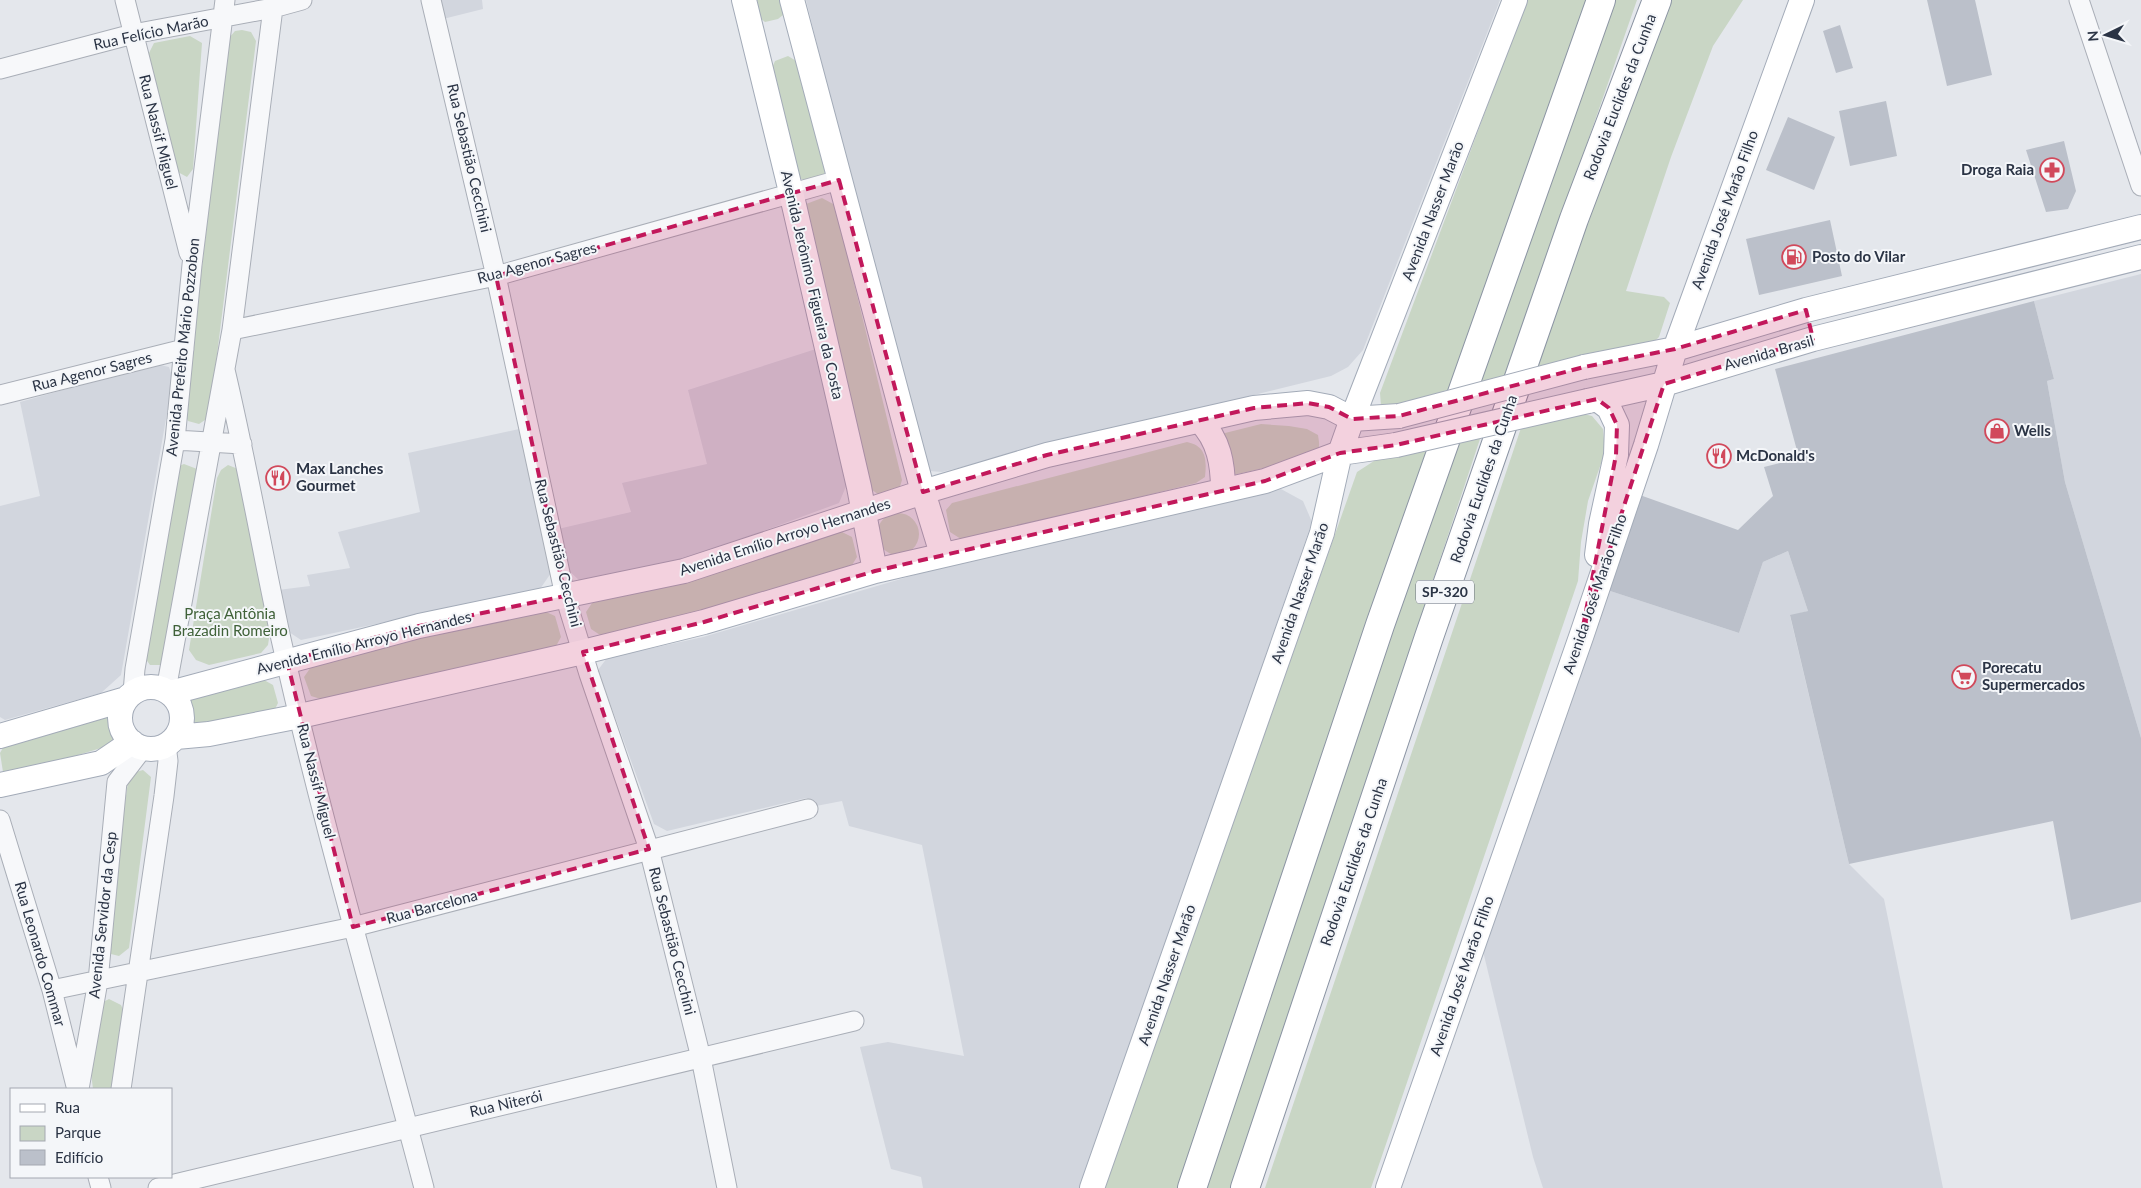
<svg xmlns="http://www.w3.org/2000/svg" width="2141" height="1188" viewBox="0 0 2141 1188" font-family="Lato,sans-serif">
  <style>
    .built { fill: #d2d6de }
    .green { fill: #c9d6c5 }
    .building { fill: #bbc0ca }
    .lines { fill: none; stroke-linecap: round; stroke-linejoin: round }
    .minor-casing { stroke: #a9aeb7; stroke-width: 21 }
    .major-casing { stroke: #a3abb8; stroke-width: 26 }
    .highway-casing { stroke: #8b94a3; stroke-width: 30 }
    .minor { stroke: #f7f8fa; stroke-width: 19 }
    .major { stroke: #fff; stroke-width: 24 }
    .highway { stroke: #fff; stroke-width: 28 }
    .major-bridge-casing { stroke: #a3abb8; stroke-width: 26; stroke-linecap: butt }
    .major-bridge { stroke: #fff; stroke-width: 24 }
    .marked { fill: #c2185b; fill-opacity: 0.2; stroke: #c2185b; stroke-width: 4; stroke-dasharray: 10 6; stroke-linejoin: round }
    .labels { text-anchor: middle; stroke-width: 4; stroke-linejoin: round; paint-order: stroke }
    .shield { fill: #f4f6f9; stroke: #676e7b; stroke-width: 1 }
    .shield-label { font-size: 14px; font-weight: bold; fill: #2b3445 }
    .street-label { font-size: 15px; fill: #2b3445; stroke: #f4f6f9 }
    .poi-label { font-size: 15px; font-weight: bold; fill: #2b3445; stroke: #f4f6f9; text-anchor: start }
    .park-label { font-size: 15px; fill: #3f6138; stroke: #f4f6f9 }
  </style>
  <rect width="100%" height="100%" fill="#e4e7ec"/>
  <path class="built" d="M439,0H482L483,9L443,19Z
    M806,0H1500L1363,350L1348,367L1331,376L942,472L929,471L920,457Z
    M2141,274V738L2065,482L2047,381L2054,379L2034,301Z
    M816,349L847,484L839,503L679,562L580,581L566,568L558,529L631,512L622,483L707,464L688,390Z
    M156,364L169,367L173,379L121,675L101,693L5,720L0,717V506L40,496L20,402Z
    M519,429L551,573L540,589L301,640L286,630L278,590L310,586L307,575L350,568L338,532L420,512L408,453Z
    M1281,489L1303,501L1312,522L1081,1188H923L921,1177L891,1169L860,1047L888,1042L964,1056L922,845L849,826L842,801L816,806L814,802L806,798L667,831L654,824L598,670L607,658L703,637L945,566Z
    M1788,551L1808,611L1790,616L1849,864L1884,899L1943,1188H1543L1533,1157L1481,943L1604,589L1739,633L1763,562Z"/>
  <path class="green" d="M750,0H785L788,11L778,19L765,22L753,12Z
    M1527,0H1590L1453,388L1393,408L1381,406L1380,393Z
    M1610,0H1637L1506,376L1475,383Z
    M1672,0H1743L1713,46L1671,157L1626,291L1664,297L1670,303L1659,337L1651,345L1537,369L1587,224Z
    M242,30L251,32L256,41L210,411L205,420L199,424L188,421L185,414L186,403L229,38L235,31Z
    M190,36L202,43L193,169L187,177L176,171L148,55L154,43Z
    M788,56L798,62L828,168L822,177L806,181L795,176L769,75L775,61Z
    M822,198L835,205L902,480L899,490L879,495L868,487L806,220V204Z
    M1580,413L1592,416L1603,429L1605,452L1588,501L1581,542L1578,581L1371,1188H1265L1522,425Z
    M1261,424L1289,426L1307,429L1318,435C1319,442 1321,448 1315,454C1311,457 1236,475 1230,475L1221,434Z
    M1481,436L1231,1188H1202L1450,442Z
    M1187,442C1206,446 1207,459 1205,477L1196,483L964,541L950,532L946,510L952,503Z
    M1430,447L1183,1188H1104L1357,472L1374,461Z
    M184,464L197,469L163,665H150L145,658L179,466Z
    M228,465L238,469L241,477L270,632L268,645L261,653L209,665L196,660L189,650L217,478L221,470Z
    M877 534a21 21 0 1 1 42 0a21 21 0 1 1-42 0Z
    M840,531L852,537L857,557L849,570L701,615L603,637L591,629L586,612L592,603L686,581Z
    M544,611L555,616L561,637L555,648L324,700L311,696L304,677L311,667L422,635Z
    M264,680L273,685L278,703L273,713L190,729L192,707L188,697Z
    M114,715V724L121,742L12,775L3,772L0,753L4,746Z
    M143,770L151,777L129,948L119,956L111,954L105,941L128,782L136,772Z
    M109,999L121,1005L124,1012L114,1089H93L91,1073L103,1002Z"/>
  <path class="building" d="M1927,0H1975L1992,75L1947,86Z
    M1840,25L1853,68L1836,73L1823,31Z
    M1886,101L1897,156L1850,166L1839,111Z
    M1788,117L1835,137L1814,190L1766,170Z
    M2064,141L2076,191L2068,209L2046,212L2026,150Z
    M1830,220L1842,276L1759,295L1746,239Z
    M2034,301L2054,379L2047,381L2065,482L2141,738V902L2071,920L2053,821L1849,864L1790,615L1808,611L1788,551L1763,562L1739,633L1604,589L1637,494L1738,530L1773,496L1764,467L1799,458L1775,369Z"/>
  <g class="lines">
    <g class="minor-casing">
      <path id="minor" d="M125,0L189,253
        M431,0L496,276L565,596L589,674L649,849L701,1058L727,1188
        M2079,0L2141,186
        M0,69L133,34L273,8L302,0
        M232,330L496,276L839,180
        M225,370C246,459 262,550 281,639C322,824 376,1005 424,1188
        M0,395L184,349
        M175,440L242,444
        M166,690L232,330L274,0
        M133,692L135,669L175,440L192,265L225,0
        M0,820L52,990L76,1086
        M52,990L353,927L808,809
        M79,1089L98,981L117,782L143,748
        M121,1089L164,796L168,761L166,745
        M98,1177L101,1188
        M158,1188L854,1021"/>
    </g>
    <g class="major-casing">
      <path id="major" d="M744,0L791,192L859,487L875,571
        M792,0L923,492L942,554
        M1584,367L1675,349L1806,310L2141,227
        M1597,399L1609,408L1617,425L1616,455L1601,524L1597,555
        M1588,401L1664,384L1813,339L2141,257
        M1200,421C1219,440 1223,464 1223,490
        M120 718a31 31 0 1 1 62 0a31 31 0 1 1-62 0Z
        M170,693L419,626L684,571L923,492L1047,455L1254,408L1308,403L1329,407L1352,419L1399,416
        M0,736L126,699
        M176,737L209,734L300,716L583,652L704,622L875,571L1265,481L1340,453L1396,445
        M0,785L101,763L132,742
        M1092,1188L1322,533L1340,453L1352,419L1515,0
        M1388,1188L1581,637L1646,445L1675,349L1802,0"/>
    </g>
    <g class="highway-casing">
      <path id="highway" d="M1192,1188L1380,625L1601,0
        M1245,1188L1429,637L1574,219L1657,0"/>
    </g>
    <use href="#minor" class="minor"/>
    <use href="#major" class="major"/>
    <use href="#highway" class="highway"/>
    <g class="major-bridge-casing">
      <path id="major-bridge" d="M1399,416L1584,367
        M1396,445L1588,401"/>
    </g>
    <use href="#major-bridge" class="major-bridge"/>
  </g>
  <path class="marked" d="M839,180L923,492L1047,455L1254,408L1308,403L1329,407L1352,419L1399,416L1584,367L1675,349L1806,310L1813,339L1664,384L1581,637L1616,455L1617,425L1609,408L1597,399L1396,445L1340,453L1265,481L875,571L704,622L583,652L649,849L353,927L287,661L419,626L565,596L496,276Z"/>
  <defs>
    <g id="pharmacy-ring" transform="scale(1.25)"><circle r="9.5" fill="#f4f6f9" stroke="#d1495b" stroke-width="1.5"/><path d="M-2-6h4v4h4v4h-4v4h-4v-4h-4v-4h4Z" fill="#d1495b"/></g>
    <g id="fuel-ring" transform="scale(1.25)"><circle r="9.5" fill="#f4f6f9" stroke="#d1495b" stroke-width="1.5"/><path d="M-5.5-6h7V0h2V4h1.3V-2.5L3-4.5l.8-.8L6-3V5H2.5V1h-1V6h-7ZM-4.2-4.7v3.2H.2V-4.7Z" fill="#d1495b"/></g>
    <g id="shop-ring" transform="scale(1.25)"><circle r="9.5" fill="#f4f6f9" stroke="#d1495b" stroke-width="1.5"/><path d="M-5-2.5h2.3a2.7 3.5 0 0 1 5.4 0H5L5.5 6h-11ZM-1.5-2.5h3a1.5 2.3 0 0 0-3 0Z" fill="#d1495b"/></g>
    <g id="restaurant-ring" transform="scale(1.25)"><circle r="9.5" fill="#f4f6f9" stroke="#d1495b" stroke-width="1.5"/><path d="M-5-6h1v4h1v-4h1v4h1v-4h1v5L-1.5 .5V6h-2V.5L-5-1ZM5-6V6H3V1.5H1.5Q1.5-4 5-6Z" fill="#d1495b"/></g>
    <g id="supermarket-ring" transform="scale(1.25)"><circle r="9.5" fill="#f4f6f9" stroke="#d1495b" stroke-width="1.5"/><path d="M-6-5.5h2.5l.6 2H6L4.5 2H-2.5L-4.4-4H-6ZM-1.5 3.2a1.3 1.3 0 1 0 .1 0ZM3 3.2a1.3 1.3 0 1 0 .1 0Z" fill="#d1495b"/></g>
  </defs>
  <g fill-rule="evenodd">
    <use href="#pharmacy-ring" x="2052" y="170"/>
    <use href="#fuel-ring" x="1794" y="257"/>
    <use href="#shop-ring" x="1997" y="431"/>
    <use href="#restaurant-ring" x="1719" y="456"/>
    <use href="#restaurant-ring" x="278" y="478"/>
    <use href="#supermarket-ring" x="1964" y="677"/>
  </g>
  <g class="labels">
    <rect class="shield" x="1416" y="580.5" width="58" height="23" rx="4"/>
    <g class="shield-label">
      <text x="1445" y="597">SP-320</text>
    </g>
    <g class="street-label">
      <text transform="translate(151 33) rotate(-12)" y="5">Rua Felício Marão</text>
      <text transform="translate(1620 97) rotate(-69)" y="5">Rodovia Euclides da Cunha</text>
      <text transform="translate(158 132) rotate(76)" y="5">Rua Nassif Miguel</text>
      <text transform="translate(469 158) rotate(77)" y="5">Rua Sebastião Cecchini</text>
      <text transform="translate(1725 210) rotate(-70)" y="5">Avenida José Marão Filho</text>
      <text transform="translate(1433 211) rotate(-69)" y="5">Avenida Nasser Marão</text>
      <text transform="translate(537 263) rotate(-15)" y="5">Rua Agenor Sagres</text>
      <text transform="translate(812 285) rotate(77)" y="5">Avenida Jerônimo Figueira da Costa</text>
      <text transform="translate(183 347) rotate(-84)" y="5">Avenida Prefeito Mário Pozzobon</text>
      <text transform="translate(1769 353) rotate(-16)" y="5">Avenida Brasil</text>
      <text transform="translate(92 372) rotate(-14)" y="5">Rua Agenor Sagres</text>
      <text transform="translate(1484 479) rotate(-71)" y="5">Rodovia Euclides da Cunha</text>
      <text transform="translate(785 537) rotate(-18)" y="5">Avenida Emílio Arroyo Hernandes</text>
      <text transform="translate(558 553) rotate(76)" y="5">Rua Sebastião Cecchini</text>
      <text transform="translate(1300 593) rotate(-71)" y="5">Avenida Nasser Marão</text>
      <text transform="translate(1595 594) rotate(-71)" y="5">Avenida José Marão Filho</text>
      <text transform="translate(364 643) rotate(-14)" y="5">Avenida Emílio Arroyo Hernandes</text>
      <text transform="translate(316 781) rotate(76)" y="5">Rua Nassif Miguel</text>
      <text transform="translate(1354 862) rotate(-71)" y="5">Rodovia Euclides da Cunha</text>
      <text transform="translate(432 907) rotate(-15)" y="5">Rua Barcelona</text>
      <text transform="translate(103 915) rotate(-84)" y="5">Avenida Servidor da Cesp</text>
      <text transform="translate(672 941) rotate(76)" y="5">Rua Sebastião Cecchini</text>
      <text transform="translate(40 954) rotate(74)" y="5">Rua Leonardo Commar</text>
      <text transform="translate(1167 975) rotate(-71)" y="5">Avenida Nasser Marão</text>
      <text transform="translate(1462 976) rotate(-71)" y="5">Avenida José Marão Filho</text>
      <text transform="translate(506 1104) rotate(-13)" y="5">Rua Niterói</text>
    </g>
    <g class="poi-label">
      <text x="2034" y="175" text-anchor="end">Droga Raia</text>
      <text x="1812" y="262">Posto do Vilar</text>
      <text x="2014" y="436">Wells</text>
      <text x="1736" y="461">McDonald's</text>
      <text x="296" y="474">Max Lanches<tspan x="296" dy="17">Gourmet</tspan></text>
      <text x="1982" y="673">Porecatu<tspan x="1982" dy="17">Supermercados</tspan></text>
    </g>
    <g class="park-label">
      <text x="230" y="619">Praça Antônia<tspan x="230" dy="17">Brazadin Romeiro</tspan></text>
    </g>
  </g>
  <rect x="10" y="1088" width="162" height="90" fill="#f4f6f9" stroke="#a4a8b1"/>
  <rect x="20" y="1104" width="25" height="8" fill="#ffffff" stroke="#a4a8b1"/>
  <text x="55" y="1113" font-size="15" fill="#2b3445">Rua</text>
  <rect x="20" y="1126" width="25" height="15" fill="#c9d6c5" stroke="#a4a8b1"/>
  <text x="55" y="1138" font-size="15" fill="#2b3445">Parque</text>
  <rect x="20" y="1150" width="25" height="15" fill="#bbc0ca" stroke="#a4a8b1"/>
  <text x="55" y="1163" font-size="15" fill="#2b3445">Edifício</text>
  <g transform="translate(2106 35) rotate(265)" stroke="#f4f6f9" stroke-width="4" paint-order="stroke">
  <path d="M0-4L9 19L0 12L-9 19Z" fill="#2b3445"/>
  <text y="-8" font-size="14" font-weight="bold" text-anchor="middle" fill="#2b3445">N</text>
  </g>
</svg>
